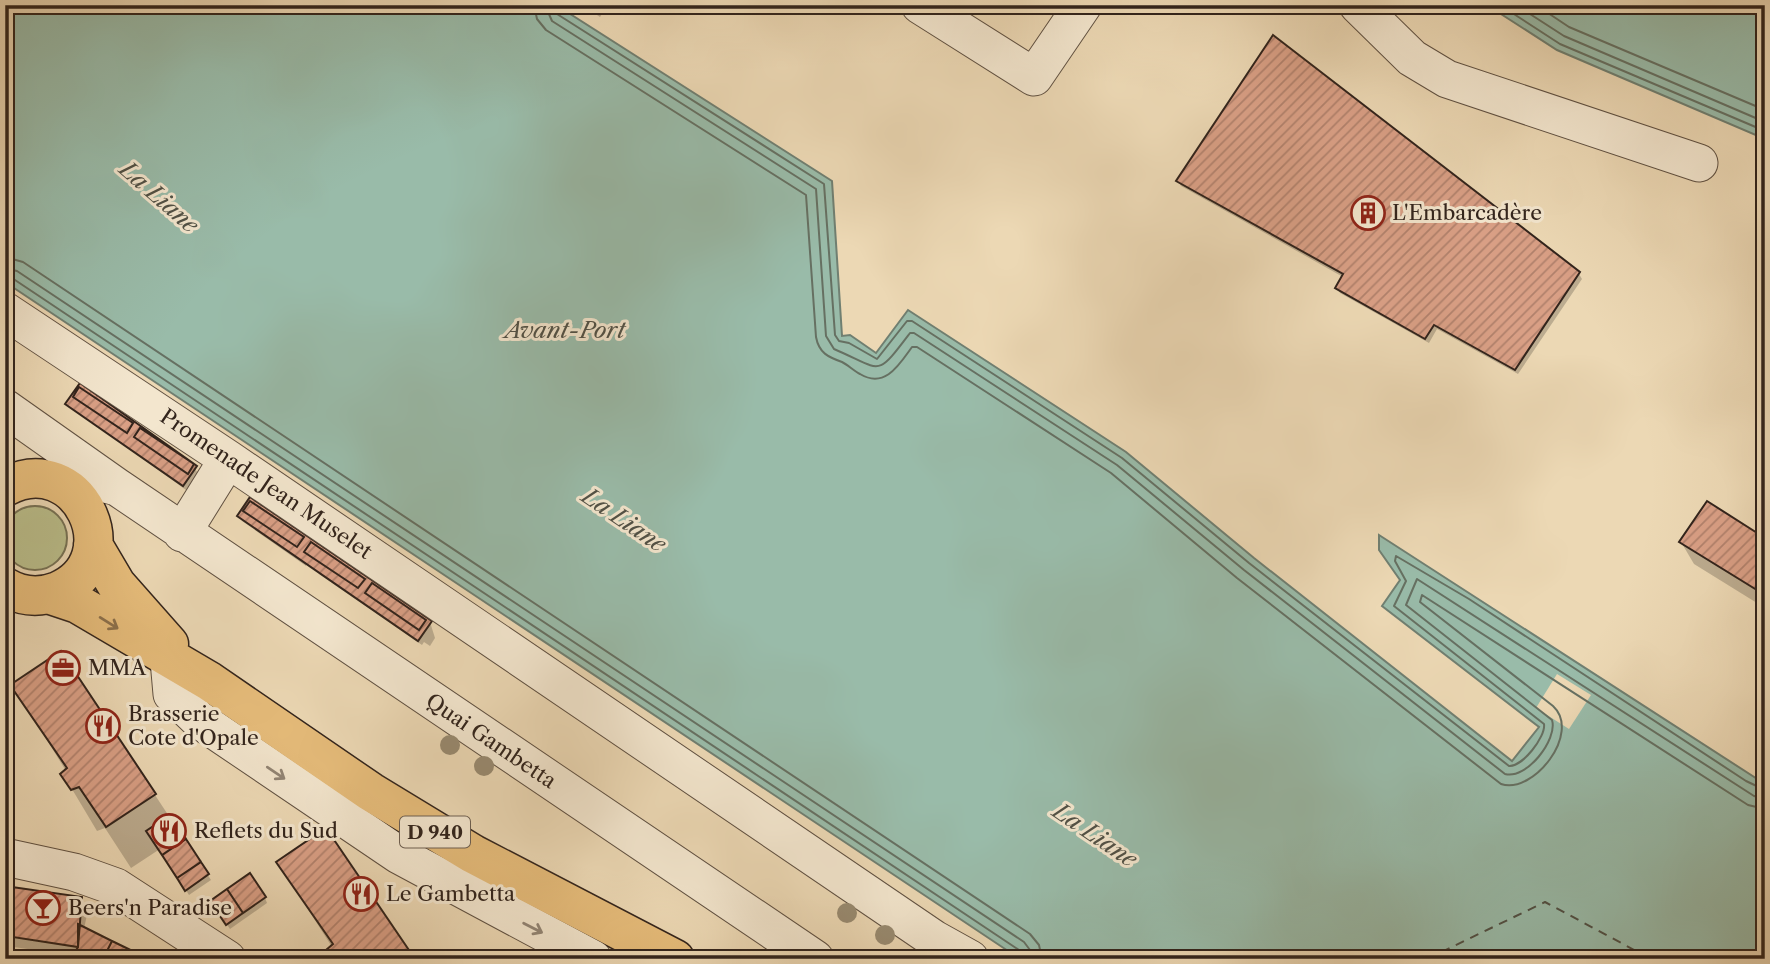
<svg xmlns="http://www.w3.org/2000/svg" width="1770" height="964" viewBox="0 0 1770 964" font-family="'Libre Caslon Text',serif">
  <style>
    .green { fill: #babe8b; stroke: #767154; stroke-width: 2 }
    .water { fill: #99bba9; stroke: #707f71; stroke-width: 2 }
    .pier { fill: #ecd8b4 }
    .shadow { fill: #0003 }
    .lines { fill: none; stroke-linecap: round; stroke-linejoin: round }
    .shore { stroke: #667062; stroke-width: 2 }
    .ferry { stroke: #515146; stroke-width: 2; stroke-dasharray: 9 7; stroke-linecap: butt }
    .building { fill: url(#building-hatch); stroke: #32241c; stroke-width: 2 }
    .minor-casing { stroke: #605142; stroke-width: 39 }
    .major-casing { stroke: #32241c; stroke-width: 41 }
    .minor { stroke: #f3e6ce; stroke-width: 37 }
    .major { stroke: #e6bc7a; stroke-width: 38 }
    .tree { fill: #988a70 }
    .oneway { stroke: #8c704b }
    .oneway2 { stroke: #928575 }
    .labels { text-anchor: middle; stroke-width: 6; stroke-linejoin: round; paint-order: stroke }
    .shield { fill: #f3e6ce; stroke: #6c5e51; stroke-width: 2 }
    .shield-label { font-size: 19px; font-weight: bold; fill: #32241c }
    .poi-label { font-size: 21px; fill: #32241c; stroke: #f3e6ce; text-anchor: start }
    .street-label { font-size: 21px; fill: #32241c; stroke: #f3e6ce }
    .water-label { font-size: 23px; font-style: italic; fill: #515146; stroke: #f3e6ce }
  </style>
  <defs>
    <pattern id="building-hatch" width="6" height="6" patternUnits="userSpaceOnUse" patternTransform="scale(1.75)"><rect width="6" height="6" fill="#d99f85"/><path d="M-1 1l2-2M0 6l6-6M5 7l2-2" fill="none" stroke="#b1816c"/></pattern>
  </defs>
  <rect width="100%" height="100%" fill="#ecd8b4"/>
  <filter id="stains"><feTurbulence type="fractalNoise" baseFrequency=".00286" numOctaves="4"/><feColorMatrix values="0 0 0 0 .2 0 0 0 0 .09 0 0 0 0 .02 0 0 0 .5 -.17"/></filter>
  <radialGradient id="worn" r=".72"><stop offset=".6" stop-color="#630" stop-opacity="0"/><stop offset="1" stop-color="#630" stop-opacity=".3"/></radialGradient>
  <path class="green" d="M3 538a32 32 0 1 1 64 0a32 32 0 1 1-64 0Z"/>
  <path class="water" d="M5,5H556L832,181L842,336L850,335L876,353L908,310L1126,452L1254,558L1512,761L1539,727L1382,606L1400,580L1379,550V535L1765,784V959H1020L5,282Z
    M1487,5H1765V139L1557,50Z"/>
  <path class="pier" d="M1557,674L1591,695L1569,729L1536,708Z"/>
  <path class="shadow" d="M582,5H608L600,17Z
    M1274,37L1579,274L1582,279L1518,374L1437,329L1429,343L1340,293L1337,288L1343,277L1181,186L1178,181Z
    M67,404L193,465L203,482L198,490L190,485L186,490Z
    M239,516L430,622L435,638L430,646L424,642L422,645L319,574L316,568L306,562V566L242,521Z
    M1765,540V608L1694,564L1681,542Z
    M13,685L155,795L211,880L189,895L160,849L131,868L105,828L97,831L63,774L66,771Z
    M278,862L413,959L332,947Z
    M265,898L267,903L230,929L215,907Z
    M81,899L88,910L84,929L145,959L74,956L14,947L11,959H5V905Z"/>
  <g class="lines">
    <path class="shore" d="M534,5L537,19L546,30L806,195L816,337C819,353 828,357 842,362C848,365 854,371 860,374C885,389 899,365 912,347H917L1111,473L1237,578L1501,784C1533,795 1582,733 1553,706L1420,602L1422,595L1748,805L1765,809
      M545,5L552,21L816,189L826,336L834,349C883,370 875,379 910,333H914L1117,465L1244,570L1505,774C1526,780 1558,740 1552,720L1406,605L1417,579L1754,796L1765,799
      M553,5L557,14L824,184L835,335L839,341L849,343L877,359L907,321H912L1122,458L1249,563L1509,766C1522,767 1546,737 1544,724L1394,606L1406,581L1395,561L1396,556L1469,599L1746,781L1765,790
      M1500,5L1560,44L1765,131
      M1516,5L1564,36L1765,122
      M1536,5L1569,27L1765,110
      M5,257L23,262L1030,934L1039,945L1042,959
      M5,268L17,271L1024,942L1030,950L1031,959
      M5,277L12,278L1019,950L1023,959"/>
    <path class="ferry" d="M1427,959L1545,902L1651,959"/>
  </g>
  <path class="building" d="M1273,35L1580,272L1515,370L1434,325L1425,339L1335,288L1343,274L1176,181Z
    M80,383L197,466L183,486L65,404Z
    M79,387L133,423L127,433L73,397Z
    M140,428L194,464L188,474L134,437Z
    M250,497L432,621L418,641L237,516Z
    M250,501L304,537L297,547L243,511Z
    M1707,501L1765,538V595L1679,542Z
    M311,542L365,579L358,588L304,552Z
    M372,583L426,620L419,630L365,593Z
    M61,651L156,794L106,827L79,787L71,790L60,774L67,768L10,685Z
    M170,815L186,839L162,855L146,831Z
    M326,828L415,959H331L326,950L333,944L276,862Z
    M186,839L201,862L177,878L162,855Z
    M201,862L209,874L185,891L177,878Z
    M250,873L266,897L243,913L227,889Z
    M5,886L82,897L78,947L6,936Z
    M227,889L243,913L226,925L210,901Z
    M78,924L112,941L103,959H71L78,947Z
    M112,941L149,959H103Z"/>
  <g class="lines">
    <g class="minor-casing">
      <path id="minor" d="M920,5L1034,77L1083,5
        M1358,5L1412,58L1447,79L1699,163
        M5,311L228,459L934,939L970,959
        M5,408L117,487
        M64,486L102,483L117,487L815,959
        M182,533L228,459
        M169,660L172,694L198,719L399,855L593,959
        M5,857L74,872L116,887L227,959"/>
    </g>
    <g class="major-casing">
      <path id="major" d="M5,487C78,447 132,559 58,591C40,598 22,597 5,587
        M93,545L116,584L169,644
        M48,594L78,604L209,681L371,792L473,854L675,959"/>
    </g>
    <use href="#minor" class="minor"/>
    <use href="#major" class="major"/>
  </g>
  <g class="tree">
    <circle cx="450" cy="745" r="10"/>
    <circle cx="484" cy="766" r="10"/>
    <circle cx="847" cy="913" r="10"/>
    <circle cx="885" cy="935" r="10"/>
  </g>
  <defs><path id="oneway-shaft" d="M-6 0H5M1.5-3L5.5 0L1.5 3" fill="none" stroke-width="1.6" stroke-linecap="round" stroke-linejoin="round" transform="scale(1.75)"/></defs>
  <use class="oneway" href="#oneway-shaft" transform="translate(109 623) rotate(32)"/>
  <g class="oneway2">
    <use href="#oneway-shaft" transform="translate(276 773) rotate(34)"/>
    <use href="#oneway-shaft" transform="translate(533 928) rotate(27)"/>
  </g>
  <defs>
    <g id="building-ring" transform="scale(1.75)"><circle r="9.5" fill="#f3e6ce" stroke="#8f2418" stroke-width="1.5"/><path d="M-4-6H4V6H1V3H-1V6H-4ZM-2.5-4.3h1.7v1.8h-1.7ZM.8-4.3h1.7v1.8H.8ZM-2.5-1h1.7V.8h-1.7ZM.8-1h1.7V.8H.8Z" fill="#8f2418"/></g>
    <g id="office-ring" transform="scale(1.75)"><circle r="9.5" fill="#f3e6ce" stroke="#8f2418" stroke-width="1.5"/><path d="M-6-3h4V-5.5h4V-3h4V5H-6ZM-1-4.5V-3h2v-1.5ZM-6 0V1H6V0Z" fill="#8f2418"/></g>
    <g id="restaurant-ring" transform="scale(1.75)"><circle r="9.5" fill="#f3e6ce" stroke="#8f2418" stroke-width="1.5"/><path d="M-5-6h1v4h1v-4h1v4h1v-4h1v5L-1.5 .5V6h-2V.5L-5-1ZM5-6V6H3V1.5H1.5Q1.5-4 5-6Z" fill="#8f2418"/></g>
    <g id="bar-ring" transform="scale(1.75)"><circle r="9.5" fill="#f3e6ce" stroke="#8f2418" stroke-width="1.5"/><path d="M-6-5H6L.8 .8V4.5H3.5V6h-7V4.5H-.8V.8Z" fill="#8f2418"/></g>
  </defs>
  <g fill-rule="evenodd">
    <use href="#building-ring" x="1368" y="213"/>
    <use href="#office-ring" x="63" y="668"/>
    <use href="#restaurant-ring" x="103" y="726"/>
    <use href="#restaurant-ring" x="169" y="831"/>
    <use href="#restaurant-ring" x="361" y="894"/>
    <use href="#bar-ring" x="43" y="908"/>
  </g>
  <g class="labels">
    <rect class="shield" x="400" y="816.5" width="70" height="31" rx="5"/>
    <g class="shield-label">
      <text x="435" y="839">D 940</text>
    </g>
    <g class="poi-label">
      <text x="1392" y="220">L'Embarcadère</text>
      <text x="88" y="675">MMA</text>
      <text x="128" y="721">Brasserie<tspan x="128" dy="24">Cote d'Opale</tspan></text>
      <text x="194" y="838">Reflets du Sud</text>
      <text x="386" y="901">Le Gambetta</text>
      <text x="68" y="915">Beers'n Paradise</text>
    </g>
    <g class="street-label">
      <text transform="translate(266 484) rotate(34)" y="7">Promenade Jean Muselet</text>
      <text transform="translate(491 741) rotate(34)" y="7">Quai Gambetta</text>
    </g>
    <g class="water-label">
      <text transform="translate(159 197) rotate(41)" y="8">La Liane</text>
      <text x="565" y="338">Avant-Port</text>
      <text transform="translate(624 520) rotate(34)" y="8">La Liane</text>
      <text transform="translate(1095 835) rotate(34)" y="8">La Liane</text>
    </g>
  </g>
  <rect width="1770" height="964" fill="none" stroke="#ecd8b4" stroke-width="28"/>
  <rect x="7" y="7" width="1756" height="950" fill="none" stroke="#32241c" stroke-width="3.5"/>
  <rect x="14" y="14" width="1742" height="936" fill="none" stroke="#32241c" stroke-width="2"/>
  <rect width="100%" height="100%" filter="url(#stains)"/>
  <rect width="100%" height="100%" fill="url(#worn)"/>
</svg>
